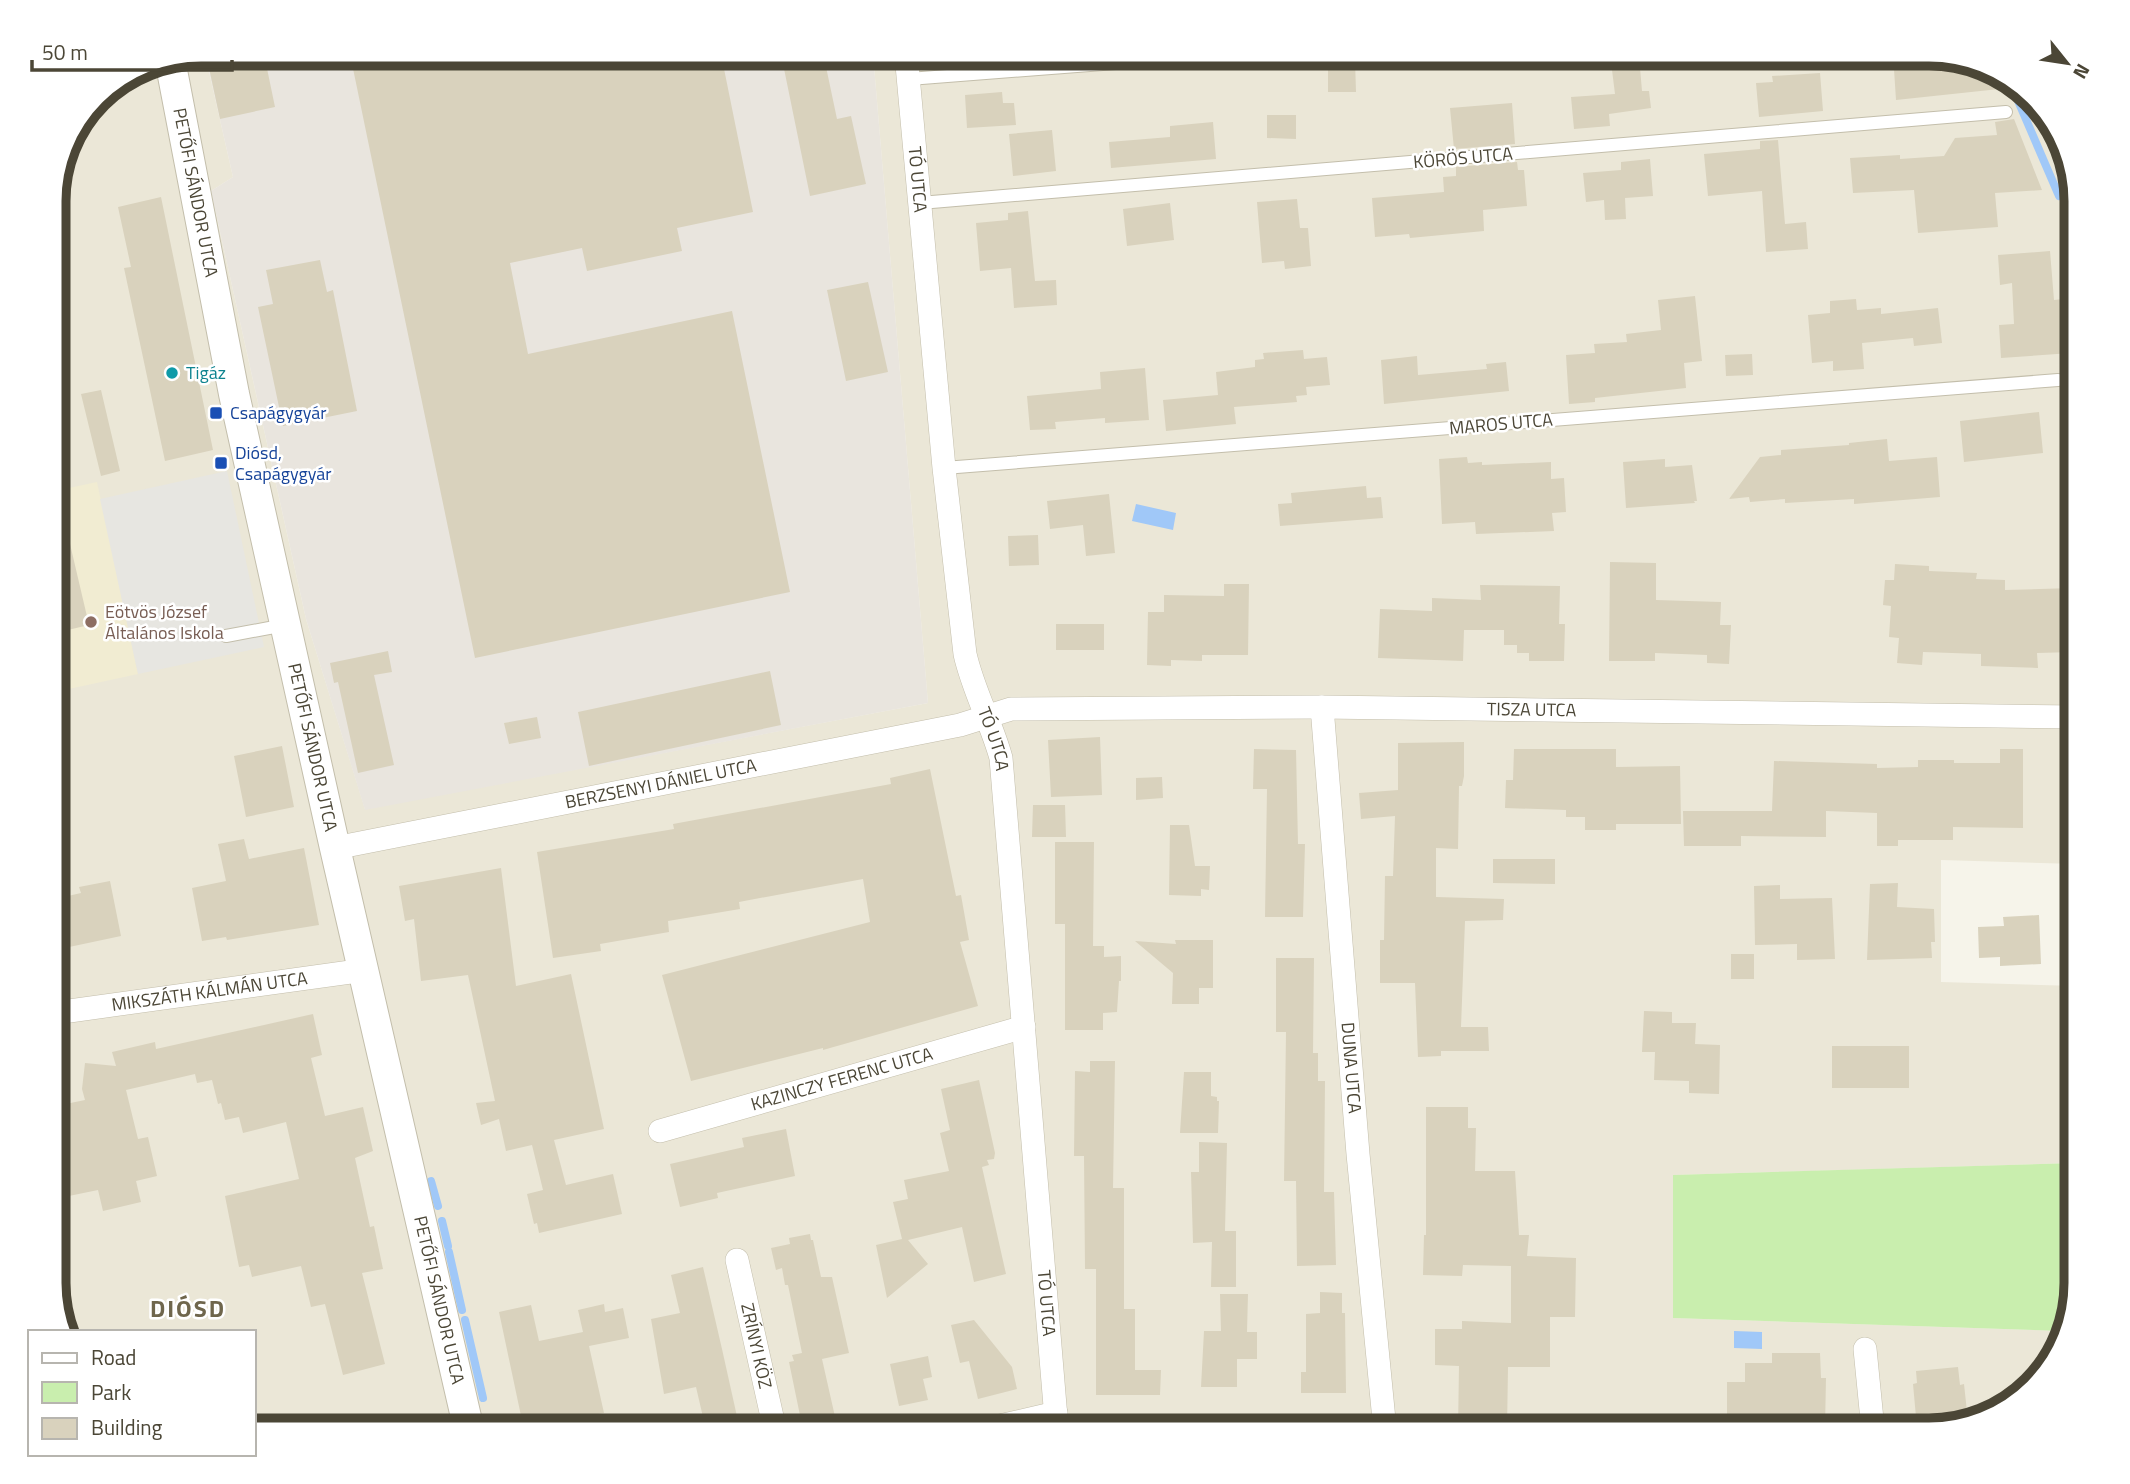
<svg xmlns="http://www.w3.org/2000/svg" width="2130" height="1484" viewBox="0 0 2130 1484" font-family="'Titillium Web',sans-serif">
  <style>
    .residential { fill: #ebe7d7 }
    .industrial { fill: #e9e5de }
    .education { fill: #f1ecd2 }
    .green { fill: #c9eeae }
    .parking { fill: #e7e6e1 }
    .water { fill: #a0c8f8 }
    .lines { fill: none; stroke-linecap: round; stroke-linejoin: round }
    .stream { stroke: #a0c8f8; stroke-width: 8 }
    .building { fill: #d9d2bd }
    .service-casing { stroke: #c3beab; stroke-width: 14 }
    .minor-casing { stroke: #c3beab; stroke-width: 24 }
    .tertiary-casing { stroke: #c3beab; stroke-width: 32 }
    .service { stroke: #fff; stroke-width: 12 }
    .minor { stroke: #fff; stroke-width: 23 }
    .tertiary { stroke: #fff; stroke-width: 30 }
    .culture-dot { fill: #0f9aa8; stroke: #fff; stroke-width: 2.5 }
    .transit-dot { fill: #1a4fb4; stroke: #fff; stroke-width: 2.5 }
    .education-dot { fill: #8d6e63; stroke: #fff; stroke-width: 2.5 }
    .labels { text-anchor: middle; stroke-width: 5; stroke-linejoin: round; paint-order: stroke }
    .street-label { font-size: 18px; fill: #4b4636; stroke: #fff }
    .culture-label { font-size: 18px; fill: #0d838f; stroke: #fff; text-anchor: start }
    .transit-label { font-size: 18px; fill: #164399; stroke: #fff; text-anchor: start }
    .education-label { font-size: 18px; fill: #785e54; stroke: #fff; text-anchor: start }
    .district-label { font-size: 24px; font-weight: bold; letter-spacing: 2px; fill: #6f664c; stroke: #fff }
    .rim { fill: none; stroke: #4b4636; stroke-width: 9 }
  </style>
  <rect width="100%" height="100%" fill="#f6f4ea"/>
  <path class="residential" d="M205 54 233 177 211 191 306 619 365 809 928 703 873 54H1928L2011 79 2060 136 2076 201V864L1941 860V982L2076 986V1163L1674 1175 1673 1318 2061 1331 2051 1365 1994 1414 1929 1430H254V1332H67L55 1292V192L66 145 98 97 146 65Z"/>
  <path class="industrial" d="M205 54H873L928 703 365 810 306 619 211 191 233 177Z"/>
  <path class="education" d="M97 482 138 674 55 692V491Z"/>
  <path class="green" d="M2076 1163V1283L2061 1331 1673 1318V1175Z"/>
  <path class="parking" d="M227 471 264 647 138 674 100 499Z"/>
  <path class="water" d="M1136 504 1176 513 1173 530 1132 521Z
    M1734 1331 1762 1332V1349L1734 1348Z"/>
  <g class="lines">
    <path class="stream" d="M2009 80 2059 196
      M2066 212 2074 234
      M431 1181 438 1206
      M442 1221 448 1246
      M449 1252 462 1310
      M465 1320 483 1398
      M489 1425 490 1430"/>
  </g>
  <path class="building" d="M206 54H264L275 107 220 119Z
    M350 54H721L753 212 677 228 682 251 587 271 582 248 510 263 528 354 732 311 790 592 475 658Z
    M781 54H810L812 65 825 62 837 119 851 116 866 184 810 196Z
    M1610 54H1632L1634 69 1640 68 1642 91H1649L1651 108 1609 114 1610 126 1574 129 1571 97 1615 94Z
    M1893 54H1928L2011 79 2018 87 1896 100Z
    M1355 60 1356 92H1328V61Z
    M1820 73 1823 111 1759 117 1756 83 1773 82 1772 76Z
    M1002 92 1003 103H1014L1016 125 967 128 965 95Z
    M1512 103 1515 144 1454 149 1450 108Z
    M1267 115H1296V139L1267 138Z
    M2014 119 2042 190 1995 193 1998 227 1918 233 1914 190 1853 193 1850 158 1900 155V159L1944 156 1955 138 1997 135 1995 122Z
    M1213 122 1216 159 1111 168 1109 142 1170 137V126Z
    M1052 130 1056 171 1013 176 1009 134Z
    M1778 140 1785 224 1806 222 1808 249 1766 252 1762 191 1708 196 1704 154 1760 149V141Z
    M1650 159 1653 196 1625 198 1626 219 1605 220 1604 200 1586 202 1583 173 1621 170V162Z
    M1517 162 1518 170H1524L1527 206 1483 210 1484 231 1410 238 1409 234 1375 237 1372 198 1444 192 1443 177 1456 176V167Z
    M161 197 213 450 165 461 124 268 131 267 118 207Z
    M1297 199 1300 228H1308L1311 266 1285 269 1284 261 1262 263 1257 202Z
    M1170 203 1174 240 1127 246 1123 209Z
    M1028 211 1035 281 1056 280 1057 305 1014 308 1011 268 980 271 976 223 1008 220V213Z
    M2050 251 2054 300 2063 299V311H2067L2068 324 2076 323V344H2070L2071 353 2001 358 1999 325 2014 324 2012 283 2000 285 1998 255Z
    M320 260 327 292 333 290 357 411 283 426 258 307 273 304 266 270Z
    M868 282 888 372 846 381 827 290Z
    M1695 296 1702 361 1684 363 1686 388 1595 398V402L1569 404 1566 355 1595 353 1594 344 1627 342 1626 334 1661 330 1658 300Z
    M1856 299 1857 310 1881 308V314L1938 308 1942 343 1914 346 1913 338 1862 343 1864 369 1833 371V361L1812 363 1808 315 1830 313V301Z
    M1303 350 1304 359 1327 357 1330 385 1306 387 1307 395 1296 396 1297 402 1234 407 1236 424 1166 431 1163 400 1218 395 1216 372 1255 367V360L1264 359 1263 353Z
    M1752 354 1753 375 1726 376 1725 355Z
    M1417 356 1418 375 1487 369 1486 364 1506 362 1509 391 1384 404 1381 360Z
    M1145 368 1149 420 1105 423V418L1055 422 1056 429 1030 430 1027 396 1101 389 1100 372Z
    M101 390 120 471 101 476 81 394Z
    M2039 412 2043 453 1964 462 1960 421Z
    M1887 439 1889 461 1937 457 1940 497 1854 504V499L1785 503V499L1750 502 1749 497 1729 499 1760 457 1781 455V450L1849 445V443Z
    M1467 457 1468 463 1482 462V465L1551 462V479L1564 478 1566 512 1552 513 1554 531 1476 534 1475 522 1442 524 1439 459Z
    M1665 459V467L1692 465 1697 501H1694L1695 503 1626 508 1623 462Z
    M1366 486 1367 498 1381 497 1383 518 1280 526 1278 504 1292 503 1291 493Z
    M1109 494 1115 553 1086 556 1083 525 1050 529 1047 501Z
    M63 514 89 625 55 633V515Z
    M1038 535 1039 565 1009 566 1008 536Z
    M1610 562 1656 563V600L1721 602 1720 625H1731L1729 664 1707 663V655L1655 653V661H1609Z
    M1895 564 1929 566V571L1977 573 1976 579 2005 580V590L2072 588 2074 652 2037 653 2038 668 1981 666V654L1923 652 1922 665 1897 663 1899 638 1889 637 1891 606 1883 605 1885 580H1894Z
    M1224 584H1249L1248 655H1202V661L1171 660V666L1147 665 1148 612H1164V595L1224 596Z
    M1480 585 1560 586 1559 624H1565L1564 661H1529V653H1517V645H1504V630H1464L1463 661 1378 658 1380 609 1432 611V598L1481 600Z
    M1056 624H1104V650H1056Z
    M388 651 392 672 374 675 394 765 358 773 338 682 334 683 330 663Z
    M770 671 781 725 589 766 578 712Z
    M537 717 541 738 509 744 504 723Z
    M1100 737 1102 795 1051 797 1048 740Z
    M1464 742V776L1462 786H1459L1458 849 1436 848V897L1504 899 1503 920 1465 921 1461 1027H1488L1489 1051H1441V1056L1418 1057 1415 983H1380V940H1384L1385 876H1393L1395 816 1361 819 1359 793 1398 790V743Z
    M282 746 294 807 246 817 234 756Z
    M1254 749 1296 750 1298 844H1305L1303 917H1265L1267 789H1253Z
    M1514 749H1616V767L1680 766 1681 824H1616V830H1585V817H1566V810L1505 808 1506 780H1513Z
    M2000 749H2023V828L1953 827V840H1898V846H1877V813L1826 811V837L1741 836V846H1684L1683 811H1772L1774 761 1877 764V768L1918 767V760H1954V763H2000Z
    M930 769 956 896 961 895 969 940 960 942 978 1006 823 1050V1048L691 1081 662 975 870 922 863 879 739 902 740 909 668 921 669 932 600 944 601 951 553 958 537 852 674 829 673 824 891 784 890 778Z
    M1162 777 1163 798 1136 800V778Z
    M1033 805H1065L1066 837H1032Z
    M1170 825H1189L1195 866H1210L1209 890 1201 889V896L1169 895Z
    M244 839 249 859 304 848 319 925 227 940 226 937 202 941 192 888 226 881 218 844Z
    M1055 842H1094L1093 946H1104V957L1121 956V981H1119L1117 1012 1103 1013V1030H1065V924H1055Z
    M1493 859H1555V884L1493 883Z
    M501 868 516 986 571 974 604 1129 554 1140 566 1185 613 1174 622 1214 539 1233 537 1223 534 1224 527 1194 543 1190 532 1145 506 1151 499 1119 481 1125 476 1103 495 1101 468 975 421 981 414 919 405 921 399 886Z
    M110 881 121 936 55 950V899L81 893 79 887Z
    M1898 883 1897 907 1934 909 1935 942H1931L1932 958 1867 960 1870 884Z
    M1780 885V899L1832 898 1835 959 1797 960V944L1755 945 1754 886Z
    M2039 915 2041 964 2000 966V957L1979 958 1978 927 2004 926 2003 917Z
    M1175 940H1213V988H1199V1004H1172L1173 973 1135 941 1176 944Z
    M1731 954H1754V979H1731Z
    M1276 958H1314L1313 1053H1318V1081H1325L1324 1192H1334L1336 1265 1297 1266 1296 1181H1284L1286 1032H1276Z
    M1644 1011 1672 1012V1023H1696L1695 1044 1720 1045 1719 1094 1689 1093V1081L1654 1080 1655 1052H1642Z
    M313 1014 322 1055 311 1058 325 1116 363 1107 373 1151 355 1158 370 1227 374 1226 383 1269 362 1273 385 1364 343 1375 325 1304 311 1307 301 1266 252 1277 249 1265 239 1267 225 1196 299 1179 286 1122 243 1133 239 1117 225 1120 221 1103 218 1104 212 1080 197 1083 195 1074 126 1090 138 1139 148 1137 157 1176 136 1181 141 1202 103 1211 98 1190 64 1197 56 1160 67 1157 56 1106 85 1100 82 1089 85 1063 116 1066 112 1052 155 1042 156 1049Z
    M1832 1046H1909V1088H1832Z
    M1090 1061H1115L1113 1188H1124V1309H1135V1370H1161L1160 1395H1096V1269H1085L1084 1156H1074L1075 1071 1090 1072Z
    M1184 1072H1211V1096L1217 1097V1101H1219L1218 1133H1180Z
    M979 1080 995 1153 994 1159 987 1160 989 1165 982 1167 1006 1274 974 1282 962 1227 908 1240 928 1264 887 1298 876 1245 902 1239 893 1202 908 1199 904 1180 949 1171 940 1133 950 1130 941 1089Z
    M1426 1107H1468V1128H1476L1475 1171H1515L1519 1235H1529L1527 1256 1576 1258 1575 1317H1550V1367H1508L1507 1430H1458L1459 1366 1435 1365V1329H1462V1321L1511 1323V1266L1463 1265 1462 1276 1423 1275 1424 1235H1426Z
    M786 1129 795 1176 717 1193 718 1198 680 1207 670 1164 744 1147 742 1138Z
    M1199 1142 1227 1143 1225 1231H1236V1287H1211L1212 1242 1193 1243 1191 1172H1199Z
    M810 1234 811 1240H813L821 1277H832L849 1353 822 1359 838 1430H803L789 1362 794 1361 792 1355 802 1353 788 1285H785L782 1268 776 1270 771 1248 790 1244 789 1238Z
    M703 1267 722 1349 740 1430H706L696 1387 664 1394 651 1319 680 1313 671 1275Z
    M1320 1292 1342 1293V1313H1345L1346 1393H1301V1372H1306V1314L1320 1313Z
    M1220 1294H1248L1247 1332H1257V1359H1237V1387H1201L1204 1331H1221Z
    M604 1304 605 1312 623 1308 629 1338 589 1346 604 1413 557 1421 559 1430H524L499 1312 531 1305 539 1341 583 1332 578 1310Z
    M974 1320 1012 1367 1017 1389 978 1399 969 1361 960 1363 951 1325Z
    M1772 1353H1820L1821 1378H1826L1825 1428H1727V1382H1745V1363H1772Z
    M928 1356 932 1377 923 1379 928 1400 899 1406 890 1364Z
    M1958 1367 1960 1385 1964 1384 1968 1421 1929 1430V1427L1917 1428 1913 1384 1917 1383 1916 1371Z"/>
  <g class="lines">
    <g class="service-casing">
      <path id="service" d="M909 79 1232 54
        M920 203 2006 112
        M944 468 2058 380
        M226 636 285 625"/>
    </g>
    <g class="minor-casing">
      <g id="minor">
        <path id="s1" d="M906 54 944 468 965 654C973 690 991 722 1001 758L1057 1430"/>
        <path id="s2" d="M1322 707 1358 1154 1385 1430"/>
        <path id="s3" d="M335 848 960 725 1011 709 1322 707 2076 717"/>
        <path id="s4" d="M55 1013 365 970"/>
        <path id="s5" d="M660 1131 1024 1027"/>
        <path id="s6" d="M737 1260 775 1430"/>
        <path d="M1865 1349 1873 1430"/>
        <path d="M982 1430 1056 1413"/>
      </g>
    </g>
    <g class="tertiary-casing">
      <g id="tertiary">
        <path id="s7" d="M170 60 234 394 335 848 469 1430"/>
      </g>
    </g>
    <use href="#service" class="service"/>
    <use href="#minor" class="minor"/>
    <use href="#tertiary" class="tertiary"/>
  </g>
  <circle class="culture-dot" cx="172" cy="373" r="7"/>
  <g class="transit-dot">
    <rect x="209" y="406" width="14" height="14" rx="3.5"/>
    <rect x="214" y="456" width="14" height="14" rx="3.5"/>
  </g>
  <circle class="education-dot" cx="91" cy="622" r="7"/>
  <g class="labels">
    <g class="street-label">
      <text transform="translate(1463 158) rotate(-5)" y="6">KÖRÖS UTCA</text>
      <text dy="6" stroke="none"><textPath href="#s1" startOffset="126">TÓ UTCA</textPath></text>
      <text dy="6" stroke="none"><textPath href="#s7" startOffset="135">PETŐFI SÁNDOR UTCA</textPath></text>
      <text transform="translate(1501 424) rotate(-5)" y="6">MAROS UTCA</text>
      <text dy="6" stroke="none"><textPath href="#s3" startOffset="1211">TISZA UTCA</textPath></text>
      <text dy="6" stroke="none"><textPath href="#s1" startOffset="693">TÓ UTCA</textPath></text>
      <text dy="6" stroke="none"><textPath href="#s7" startOffset="702">PETŐFI SÁNDOR UTCA</textPath></text>
      <text dy="6" stroke="none"><textPath href="#s3" startOffset="332">BERZSENYI DÁNIEL UTCA</textPath></text>
      <text dy="6" stroke="none"><textPath href="#s4" startOffset="156">MIKSZÁTH KÁLMÁN UTCA</textPath></text>
      <text dy="6" stroke="none"><textPath href="#s2" startOffset="362">DUNA UTCA</textPath></text>
      <text dy="6" stroke="none"><textPath href="#s5" startOffset="189">KAZINCZY FERENC UTCA</textPath></text>
      <text dy="6" stroke="none"><textPath href="#s7" startOffset="1269">PETŐFI SÁNDOR UTCA</textPath></text>
      <text dy="6" stroke="none"><textPath href="#s1" startOffset="1260">TÓ UTCA</textPath></text>
      <text dy="6" stroke="none"><textPath href="#s6" startOffset="88">ZRÍNYI KÖZ</textPath></text>
    </g>
    <g class="culture-label">
      <text x="186" y="379">Tigáz</text>
    </g>
    <g class="transit-label">
      <text x="230" y="419">Csapágygyár</text>
      <text x="235" y="459">Diósd,<tspan x="235" dy="21">Csapágygyár</tspan></text>
    </g>
    <g class="education-label">
      <text x="105" y="618">Eötvös József<tspan x="105" dy="21">Általános Iskola</tspan></text>
    </g>
    <g class="district-label">
      <text x="188" y="1317">DIÓSD</text>
    </g>
  </g>
  <path d="M0 0H2130V1484H0ZM201 66H1929A135 135 0 0 1 2064 201V1283A135 135 0 0 1 1929 1418H201A135 135 0 0 1 66 1283V201A135 135 0 0 1 201 66Z" fill="#fff" fill-rule="evenodd"/>
  <path class="rim" d="M201 66H1929A135 135 0 0 1 2064 201V1283A135 135 0 0 1 1929 1418H201A135 135 0 0 1 66 1283V201A135 135 0 0 1 201 66Z"/>
  <rect x="28" y="1330" width="228" height="126" fill="#ffffff" stroke="#b7b5af" stroke-width="2"/>
  <rect x="42" y="1353" width="35" height="10" fill="#ffffff" stroke="#b7b5af" stroke-width="2"/>
  <text x="91" y="1365" font-size="21" fill="#4b4636">Road</text>
  <rect x="42" y="1382" width="35" height="21" fill="#c9eeae" stroke="#b7b5af" stroke-width="2"/>
  <text x="91" y="1400" font-size="21" fill="#4b4636">Park</text>
  <rect x="42" y="1418" width="35" height="21" fill="#d9d2bd" stroke="#b7b5af" stroke-width="2"/>
  <text x="91" y="1435" font-size="21" fill="#4b4636">Building</text>
  <g transform="translate(2067 63) rotate(120)" stroke="#ffffff" stroke-width="5" paint-order="stroke">
  <path d="M0-5L12 26L0 18L-12 26Z" fill="#4b4636"/>
  <text y="-10" font-size="19" font-weight="bold" text-anchor="middle" fill="#4b4636">N</text>
  </g>
  <path d="M32 60v10h200v-10" fill="none" stroke="#4b4636" stroke-width="3.5"/>
  <text x="42" y="60" font-size="21" fill="#4b4636" stroke="#ffffff" stroke-width="5" paint-order="stroke">50 m</text>
</svg>
